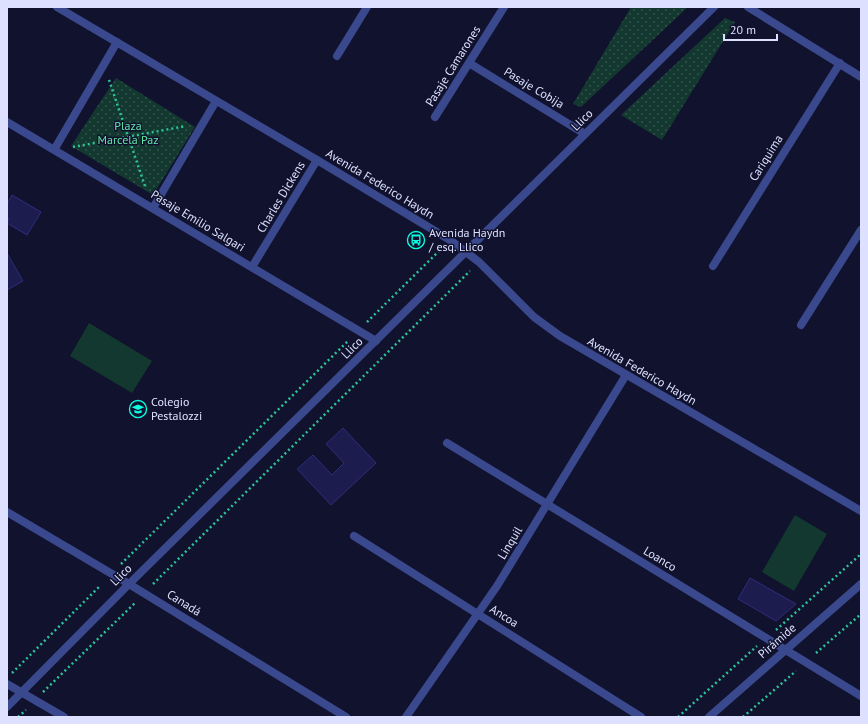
<svg xmlns="http://www.w3.org/2000/svg" width="868" height="724" viewBox="0 0 868 724" font-family="'PT Sans',sans-serif">
  <style>
    .green { fill: url(#green-dots) }
    .pitch { fill: #13382f }
    .building { fill: #1c1c4f; stroke: #2d2e7c }
    .lines { fill: none; stroke-linecap: round; stroke-linejoin: round }
    .path { stroke: #2cc49a; stroke-width: 2.5; stroke-dasharray: 2 3; stroke-linecap: butt }
    .minor { stroke: #3a498e; stroke-width: 8 }
    .tertiary { stroke: #3a498e; stroke-width: 8 }
    .labels { text-anchor: middle; stroke-width: 3; stroke-linejoin: round; paint-order: stroke }
    .street-label { font-size: 12px; fill: #dde1ff; stroke: #11122d }
    .park-label { font-size: 12px; fill: #62e6a8; stroke: #11122d }
    .poi-label { font-size: 12px; fill: #dde1ff; stroke: #11122d; text-anchor: start }
  </style>
  <defs>
    <pattern id="green-dots" width="8" height="8" patternUnits="userSpaceOnUse"><rect width="8" height="8" fill="#13382f"/><path d="M2 2h.1M6 6h.1" fill="none" stroke="#35544e" stroke-width="1.8" stroke-linecap="round"/></pattern>
  </defs>
  <rect width="100%" height="100%" fill="#11122d"/>
  <path class="green" d="M631 7H688L581 107 573 104Z
    M725 18 735 22 662 140 621 115Z
    M116 78 195 127 153 195 71 146Z"/>
  <path class="pitch" d="M89 323 152 361 132 393 70 356Z
    M795 515 827 534 794 591 762 572Z"/>
  <path class="building" d="M12 195 41 212 27 235 7 223 9 219 7 218V204Z
    M7 253 23 281 7 290Z
    M343 428 376 463 331 505 297 469 313 455 332 475 344 463 326 444Z
    M750 578 796 604 776 621 738 599Z"/>
  <g class="lines">
    <path class="path" d="M109 80 146 189
      M73 147 186 126
      M367 322 441 249
      M121 564 349 340
      M153 584 470 271
      M776 630 861 554
      M816 653 861 614
      M12 673 100 586
      M43 692 136 602
      M18 717 26 710
      M678 717 757 646
      M743 717 796 671"/>
    <path class="minor" d="M748 7 861 77
      M337 56 367 7
      M469 63 585 134
      M435 117 504 7
      M7 122 376 341
      M54 150 117 42
      M153 208 216 101
      M713 266 840 63
      M252 267 317 160
      M801 325 861 230
      M447 443 861 696
      M7 512 129 584 346 717
      M354 536 641 717
      M7 684 64 717
      M406 717 497 586 626 375
      M709 717 861 584"/>
    <path class="tertiary" d="M57 7 317 160 450 240 479 262 534 317 560 336 861 511
      M7 707 129 584 714 7"/>
  </g>
  <defs>
    <g id="bus-ring" transform="scale(0.9)"><circle r="9.5" fill="#11122d" stroke="#09ffe2" stroke-width="1.5"/><path d="M-5-6H5V4H4V6H2V4H-2V6H-4V4H-5ZM-3.5-4V0h7V-4ZM-3.5 1.2v1.5H-2V1.2ZM2 1.2v1.5H3.5V1.2Z" fill="#09ffe2"/></g>
    <g id="school-ring" transform="scale(0.9)"><circle r="9.5" fill="#11122d" stroke="#09ffe2" stroke-width="1.5"/><path d="M0-5L7-2L0 1L-7-2ZM-4 1L0 2.5L4 1V4Q0 6-4 4Z" fill="#09ffe2"/></g>
  </defs>
  <g fill-rule="evenodd">
    <use href="#bus-ring" x="416" y="240"/>
    <use href="#school-ring" x="138" y="409"/>
  </g>
  <g class="labels">
    <g class="street-label">
      <text transform="translate(453 66) rotate(-58)" y="4">Pasaje Camarones</text>
      <text transform="translate(534 88) rotate(31)" y="4">Pasaje Cobija</text>
      <text transform="translate(582 120) rotate(-45)" y="4">Llico</text>
      <text transform="translate(766 158) rotate(-58)" y="4">Cariquima</text>
      <text transform="translate(380 184) rotate(31)" y="4">Avenida Federico Haydn</text>
      <text transform="translate(281 197) rotate(-59)" y="4">Charles Dickens</text>
      <text transform="translate(198 221) rotate(31)" y="4">Pasaje Emilio Salgari</text>
      <text transform="translate(352 348) rotate(-45)" y="4">Llico</text>
      <text transform="translate(642 371) rotate(30)" y="4">Avenida Federico Haydn</text>
      <text transform="translate(510 543) rotate(-59)" y="4">Linquil</text>
      <text transform="translate(660 559) rotate(31)" y="4">Loanco</text>
      <text transform="translate(121 575) rotate(-45)" y="4">Llico</text>
      <text transform="translate(184 603) rotate(32)" y="4">Canadá</text>
      <text transform="translate(504 616) rotate(32)" y="4">Ancoa</text>
      <text transform="translate(777 641) rotate(-41)" y="4">Pirámide</text>
    </g>
    <g class="park-label">
      <text x="128" y="130">Plaza<tspan x="128" dy="14">Marcela Paz</tspan></text>
    </g>
    <g class="poi-label">
      <text x="429" y="237">Avenida Haydn<tspan x="429" dy="14">/ esq. Llico</tspan></text>
      <text x="151" y="406">Colegio<tspan x="151" dy="14">Pestalozzi</tspan></text>
    </g>
  </g>
  <rect width="868" height="724" fill="none" stroke="#dde1ff" stroke-width="16"/>
  <path d="M724 34v6h53v-6" fill="none" stroke="#dde1ff" stroke-width="2"/>
  <text x="730" y="34" font-size="12" fill="#dde1ff" stroke="#11122d" stroke-width="3" paint-order="stroke">20 m</text>
</svg>
